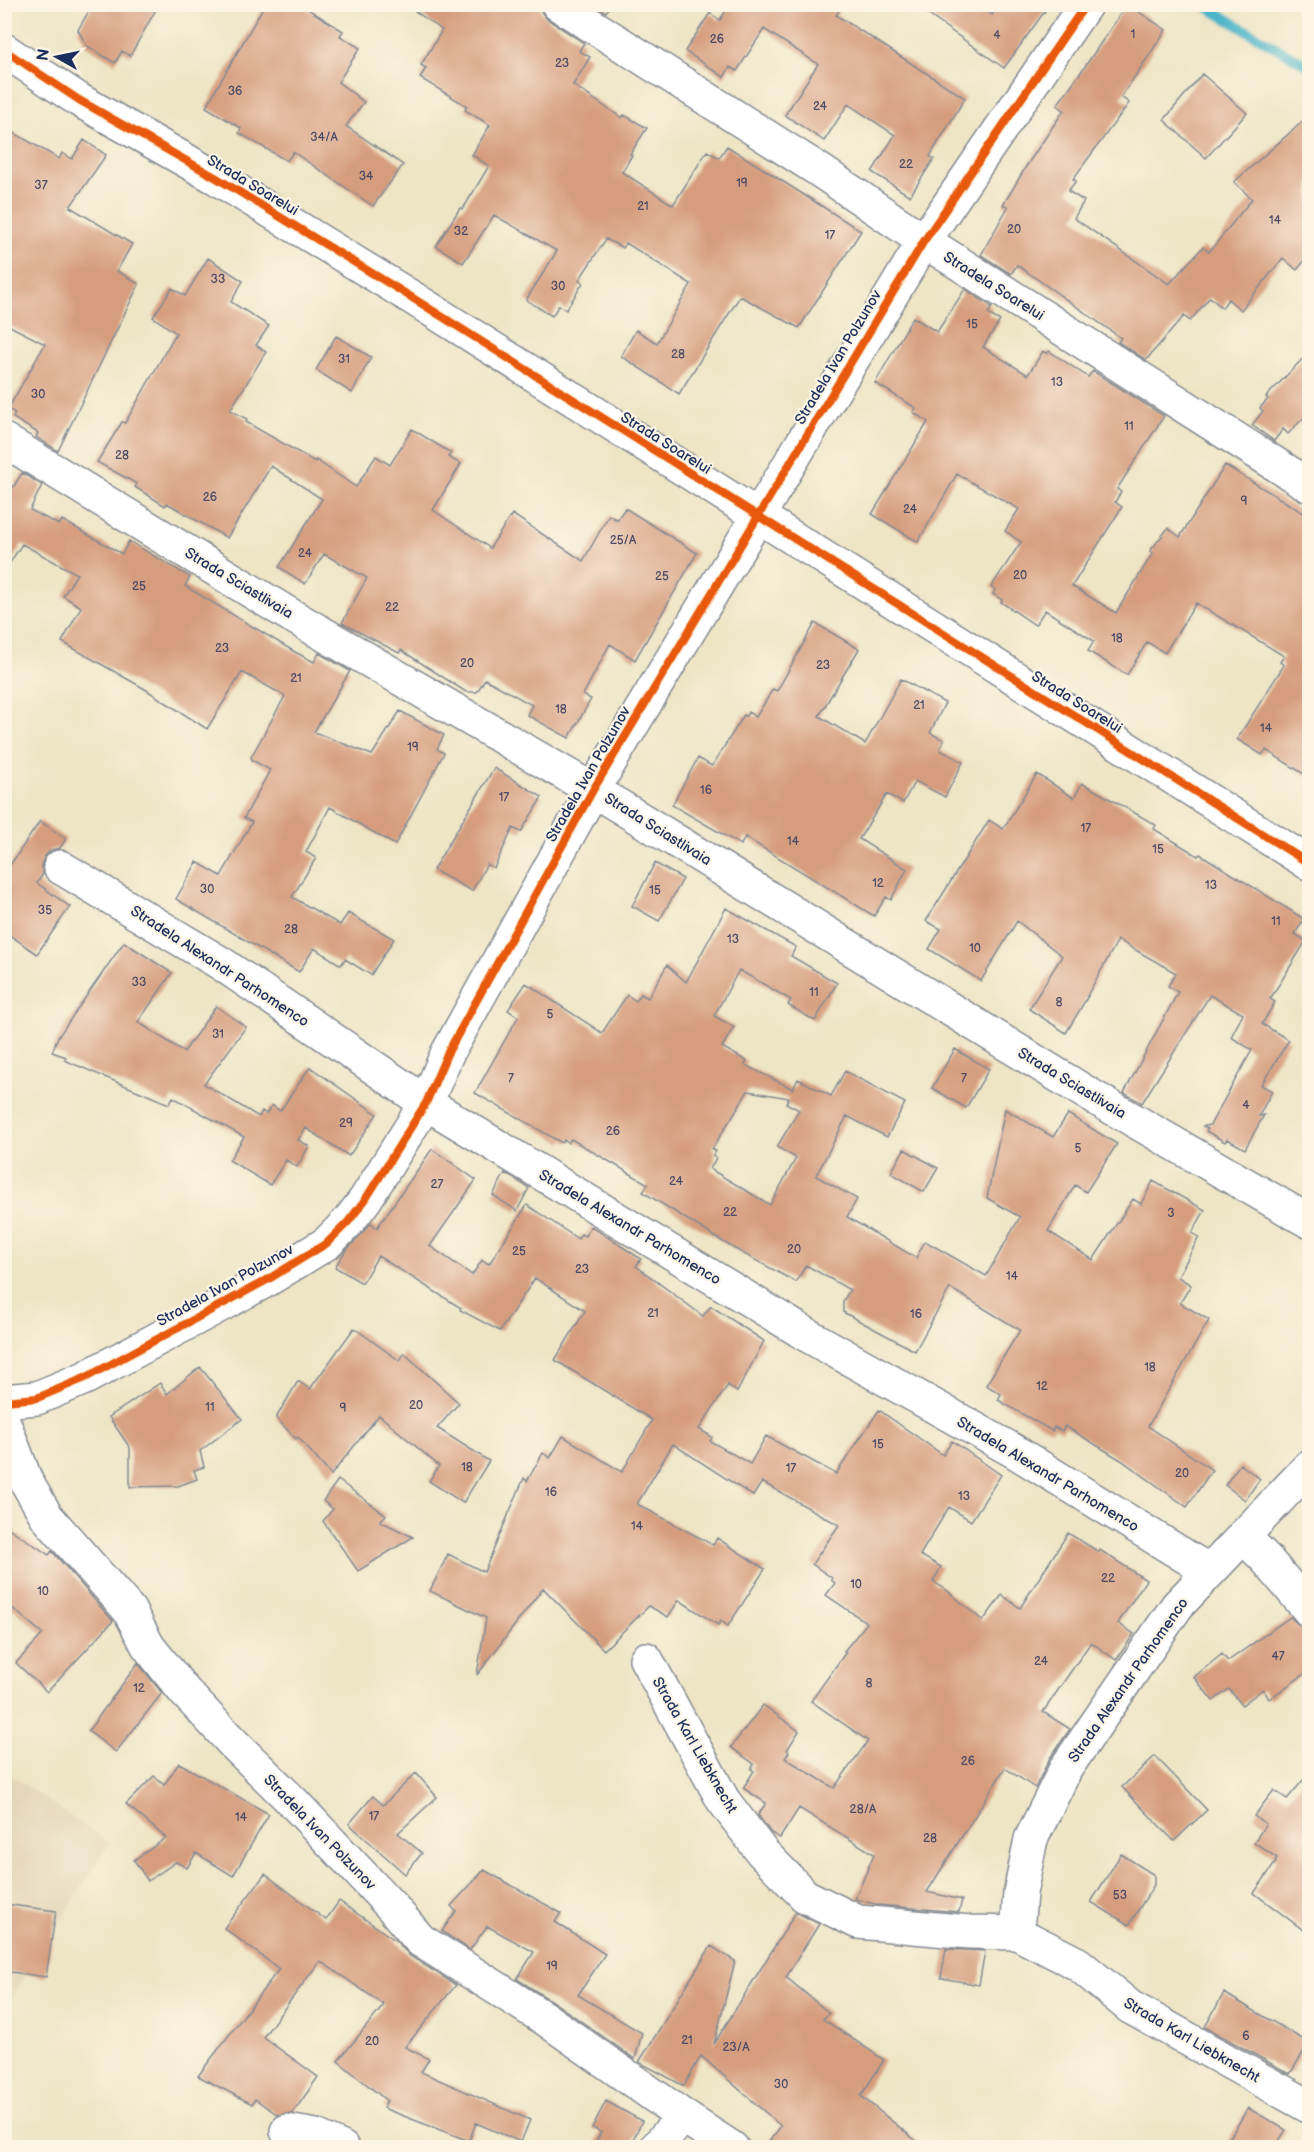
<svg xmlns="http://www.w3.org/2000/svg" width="1314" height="2152" viewBox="0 0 1314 2152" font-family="'Balsamiq Sans',sans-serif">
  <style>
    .built { fill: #e4d6b8 }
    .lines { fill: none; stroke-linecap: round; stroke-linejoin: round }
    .stream { stroke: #4bb5c9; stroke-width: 10 }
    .building { fill: #d59c7d; fill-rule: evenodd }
    .minor-casing { stroke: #848a92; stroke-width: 36 }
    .minor { stroke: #fff; stroke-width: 33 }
    .cycleway-casing { stroke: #fcf5e5; stroke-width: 11 }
    .cycleway { stroke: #e8590c; stroke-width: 8 }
    .labels { text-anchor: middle; stroke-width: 4.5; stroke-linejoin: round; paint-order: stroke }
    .number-label { font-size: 12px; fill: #4a4a66 }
    .street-label { font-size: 15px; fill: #1b2f5e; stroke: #fcf5e5 }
  </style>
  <rect width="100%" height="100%" fill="#fcf5e5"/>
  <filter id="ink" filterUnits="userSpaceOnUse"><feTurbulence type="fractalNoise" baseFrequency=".0167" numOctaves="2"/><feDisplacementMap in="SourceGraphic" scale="12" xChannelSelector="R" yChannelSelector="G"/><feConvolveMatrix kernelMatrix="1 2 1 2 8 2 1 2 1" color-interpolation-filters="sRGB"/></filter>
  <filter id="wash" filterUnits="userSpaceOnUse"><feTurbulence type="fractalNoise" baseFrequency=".008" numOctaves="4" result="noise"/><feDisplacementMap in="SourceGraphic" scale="24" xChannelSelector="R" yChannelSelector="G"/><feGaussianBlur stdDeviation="1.35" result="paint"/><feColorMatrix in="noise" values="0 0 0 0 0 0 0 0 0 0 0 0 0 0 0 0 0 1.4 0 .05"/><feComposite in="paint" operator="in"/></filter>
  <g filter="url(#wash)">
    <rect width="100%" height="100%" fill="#eee5c5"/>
    <path class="built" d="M5 1771 109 1843 5 2009Z"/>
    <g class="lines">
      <path class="stream" d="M1201 4 1310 67"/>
    </g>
    <g id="blocks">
      <path class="building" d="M93 4H159L130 56 122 51 115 63 87 46 78 30Z
        M265 4H300L343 31 340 36 360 48 338 82 364 102 346 126 403 165 373 206 293 152 287 161 239 133 241 128 206 107Z
        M405 4H539L542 13 547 19 584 43 579 51 590 57 573 85 622 118 624 115 647 128 630 154 632 155 622 172 673 205 707 151 719 158 727 146 861 231 799 328 740 296 679 394 621 356 636 330 657 343 691 284 626 243 623 248 606 239 579 280 583 283 566 310 559 305 552 316 526 300 557 251 494 215 463 263 436 246 460 208 463 209 489 166 472 155 490 125 465 110 467 106 420 78 426 68 421 65 442 30Z
        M594 4H612L606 12Z
        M727 4H844L836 15 965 98 930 156 934 159 910 196 872 172 895 135 848 104 824 141 785 115 818 64 764 29 737 71 730 67 724 77 685 51 710 13 720 20 729 6Z
        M913 4H977L992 15 999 4H1050L1004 68Z
        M1127 4 1166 30 1121 97 1129 103 1073 179 1076 181 1068 191 1084 201 1074 218 1169 284 1203 247 1209 252 1252 199 1234 182 1310 115V254L1297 270 1283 258 1241 310 1228 299 1222 308 1210 297 1190 321 1184 316 1146 360 1118 342 1121 338 1017 265 1011 274 981 255 1008 207 1003 205 1027 165 1064 110 1057 105 1086 65Z
        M1202 74 1247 113 1206 158 1164 120Z
        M4 127 59 159 62 153 72 159 84 140 106 155 70 207 132 244 117 271 139 284 58 451 36 437 38 433 13 418 15 413 8 409 45 344 4 323Z
        M208 258 243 281 231 302 269 326 256 345 266 352 230 410 247 419 246 422 315 462 316 460 356 487 376 456 390 465 412 429 451 453 448 457 461 464 433 510 490 548 512 514 583 561 609 515 617 520 625 508 697 553 635 660 610 644 583 695 591 699 569 738 527 715 532 705 485 679 477 692H466L401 650 399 653 342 623 367 578 324 554 305 584 279 567 322 499 271 466 227 538 167 503 165 506 135 487 137 484 97 462 122 422 125 423 176 333 153 317 172 288 185 296Z
        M965 289 992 307 988 314 1000 321 983 347 1028 375 1043 351 1047 354 1049 351 1088 377 1093 371 1164 416 1117 489 1121 492 1115 502 1122 507 1072 586 1116 613 1153 553 1150 551 1168 528 1180 537 1225 465 1310 517V778L1266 750 1262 755 1237 739 1284 665 1280 662 1284 656 1196 603 1165 653 1147 642 1127 675 1088 651 1094 641 1045 610 1035 625 1001 602 1002 600 993 594 995 590 991 587 1021 542 1005 531 1019 509 957 474 918 542 872 514 928 422 913 412 916 408 875 383 913 317 937 332Z
        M336 336 371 357 352 393 316 370Z
        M1310 351V411L1288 434 1283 429 1274 441 1252 425 1263 411 1260 408 1268 399 1266 397Z
        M22 473 42 485 30 510 59 525 62 520 122 554 129 541 190 577 185 586 295 652 314 662 319 653 350 671 314 732 372 755 400 711 444 735 437 749 444 753 395 845 330 807 306 852 316 858 292 897 340 925 348 913 394 939 371 975 345 959 341 965 314 948 299 972 176 899 197 862 221 876 252 822 244 818 270 770 252 760 251 757 285 696 242 672 207 729 145 689 62 642 81 607 63 596 77 574 22 544 4 572V496L7 497Z
        M815 623 859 649 819 716 865 744 901 679 945 703 930 733 944 740 940 750 963 762 945 797 915 781 903 803 887 794 859 839 907 869 891 900 886 897 874 916 745 837 741 845 672 805 698 758 712 766 744 715 746 716 748 712 756 717 773 689 777 691Z
        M494 768 542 797 521 832 513 828 494 868 487 864 472 891 433 870Z
        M1037 774 1074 798 1082 783 1156 825 1154 829 1198 856 1200 854 1304 919 1295 934 1306 941 1270 999 1275 1002 1262 1024 1289 1040 1261 1085 1272 1091 1259 1116 1264 1115 1245 1149 1227 1139 1225 1142 1206 1131 1208 1129 1203 1126 1210 1125 1252 1050 1231 1037 1243 1014 1210 995 1142 1103 1124 1093 1178 992 1168 986 1176 973 1118 940 1087 996H1088L1066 1033 1029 1009 1062 956 1017 921 981 981 929 949 941 929 926 921 989 820 1003 829Z
        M40 821 66 839 60 848 51 850 44 857 41 866 43 874 37 883 70 907 37 954 4 931V874Z
        M655 863 683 879 659 921 632 906Z
        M726 908 796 947 791 956 837 983 815 1021 788 1005 791 1000 739 970 714 1016 734 1027 722 1047 747 1061 745 1065 793 1089 798 1079 831 1096 845 1071 905 1103 887 1137 847 1116 816 1176 857 1199 847 1217 916 1258 925 1241 986 1276 1020 1217 987 1198 1005 1109 1053 1137 1068 1114 1117 1144 1086 1192 1075 1185 1048 1231 1093 1260 1133 1199 1141 1204 1153 1181 1205 1210 1192 1233 1199 1237 1178 1277 1191 1285 1180 1303 1209 1320 1148 1426 1212 1470 1187 1507 1121 1460 1065 1426 1062 1431 1054 1427 1052 1431 998 1400 1001 1394 986 1385 1020 1330 950 1288 915 1351 843 1312V1301L850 1290 806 1265 796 1282 733 1248 643 1192 648 1184 571 1139 568 1143 564 1140 562 1143 475 1093 518 1017 508 1010 526 983 602 1033 627 995 636 1001 641 994 648 998 667 965 686 982ZM748 1091 789 1098 786 1103 799 1110 777 1147 796 1158 770 1205 710 1169 716 1158 713 1156 716 1151 712 1149Z
        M124 942 172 973 138 1022 184 1052 216 1006 246 1027 204 1084 259 1117 262 1111 266 1114 272 1105 280 1111 310 1067 377 1114 349 1156 306 1128 298 1140 309 1146 297 1167 286 1160 270 1185 229 1160 244 1137 173 1097 169 1104 64 1060 66 1057 52 1052 58 1037Z
        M955 1049 989 1069 966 1108 932 1088Z
        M432 1149 476 1180 430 1246 472 1275 482 1260 489 1264 527 1205 578 1239 581 1234 585 1236 591 1226 641 1259 636 1266 703 1316 711 1306 764 1341 737 1392 728 1385 699 1429 712 1437 710 1441 750 1464 766 1436 836 1474 879 1410 943 1455 952 1441 1001 1475 971 1521 949 1507 920 1555 941 1567 933 1582 944 1588 983 1621 1002 1595 1020 1608 1068 1533 1099 1552 1100 1550 1146 1580 1118 1623 1134 1634 1116 1660 1091 1642 1043 1712 1070 1729 1050 1758 1035 1788 1005 1768 927 1892 962 1900 959 1912 878 1905 855 1899 874 1854 799 1808 780 1838 771 1833 758 1815 766 1803 743 1788 754 1771 751 1769 754 1764 731 1747 763 1705 799 1731 787 1750 789 1752 785 1758 834 1788 868 1741 811 1701 846 1652 844 1651 867 1623 826 1595 835 1583 831 1580 832 1578 812 1564 839 1525 762 1482 753 1496 673 1444 637 1504 713 1545 717 1538 765 1569 728 1626 721 1621 718 1625 679 1600 668 1617 649 1606 604 1650 543 1588 477 1675 486 1618 430 1591 448 1554 484 1572 524 1478 527 1481 543 1453 550 1458 563 1436 622 1472 652 1420 555 1360 585 1311 535 1278 500 1331 460 1310 461 1308 378 1256 362 1283 335 1267 344 1253 371 1223 377 1228Z
        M904 1149 938 1168 924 1192 891 1173Z
        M505 1173 529 1188 517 1211 493 1195Z
        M354 1328 400 1361 404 1353 459 1403 437 1428 489 1461 463 1503 429 1481 439 1466 379 1415 331 1475 298 1437 296 1439 276 1418 298 1381 310 1389Z
        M200 1367 242 1419 200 1451 204 1467 194 1470 197 1479 178 1486 130 1487V1448L109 1417 160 1383 167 1394Z
        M1240 1464 1260 1479 1245 1500 1225 1485Z
        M338 1480 386 1515 380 1521 413 1537 358 1571 323 1521 333 1509 323 1501Z
        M4 1525 49 1555 52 1551 113 1621 47 1692 16 1663 43 1634 4 1601Z
        M1290 1617 1303 1628 1310 1629V1670L1269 1699 1263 1689 1242 1705 1229 1689 1213 1701 1194 1677 1222 1654 1228 1661Z
        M138 1663 162 1693 116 1752 88 1731Z
        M1155 1756 1207 1810 1174 1841 1122 1787Z
        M179 1763 269 1814 233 1876 196 1853 187 1868 176 1862 148 1881 134 1860 166 1838 126 1804 154 1776 164 1785Z
        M1310 1772V1935L1254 1893 1276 1862 1275 1861 1277 1858 1254 1842 1266 1824 1254 1816 1274 1790 1287 1799Z
        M416 1773 437 1797 398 1833 422 1853 405 1874 349 1824 373 1796 383 1805Z
        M1121 1854 1154 1875V1885L1129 1925 1091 1902Z
        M484 1870 561 1913 555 1922 605 1954 578 1995 642 2033 635 2059 555 2003 517 1979 534 1952 487 1926 470 1950 442 1931 456 1911 451 1906Z
        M265 1874 326 1920 339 1901 395 1940 410 1956 456 1985 405 2047 429 2059 421 2072 530 2120 521 2142 476 2123 469 2141 383 2108 387 2101 338 2061 384 2005 320 1961 263 2037 318 2077 293 2113 278 2115 255 2099 252 2104 198 2076 279 1969 224 1928Z
        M4 1904 56 1911 46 1977 4 1971Z
        M796 1912 819 1924 786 1977 829 2013 823 2019 884 2060 861 2096 925 2148H764L781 2126 701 2056 684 2086 639 2062 711 1946 735 1961 714 2044Z
        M946 1949 985 1951 979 1985 941 1978Z
        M1224 1993 1309 2043 1290 2074 1205 2027Z
        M606 2101 642 2121 629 2148H593L601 2132 592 2128Z
        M1248 2108 1286 2130 1275 2147H1224Z"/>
    </g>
  </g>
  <g filter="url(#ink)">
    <use href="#blocks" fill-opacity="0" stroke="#848a92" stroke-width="1.5"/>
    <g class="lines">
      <g class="minor-casing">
        <path id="minor" d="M558 4 819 170 924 241 1310 486
          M4 50 79 100 215 177 411 297 1310 864
          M4 440 287 613 593 790 1090 1095 1310 1222
          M60 867 222 964 426 1103 809 1336 1014 1451 1209 1571
          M4 1401 37 1398 85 1378 267 1280 327 1243 348 1222 365 1200 426 1103 447 1054 593 790 924 241 1086 4
          M4 1423 26 1481 47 1517 129 1610 148 1646 184 1691 232 1742 295 1804 392 1907 420 1940 544 2018 683 2116 732 2148
          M1243 1536 1266 1559 1310 1611
          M646 1659 723 1800 762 1852 805 1896 858 1922 970 1932 1017 1933 1078 1964 1130 2007 1310 2107
          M1017 1933 1020 1893 1031 1839 1066 1768 1177 1606 1310 1466
          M287 2131 316 2136 342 2148
          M656 2148 683 2116"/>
      </g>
      <use href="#minor" class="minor"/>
      <g class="cycleway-casing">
        <path id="cycleway" d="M4 50 79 100 215 177 411 297 1310 864
          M4 1401 37 1398 85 1378 267 1280 327 1243 348 1222 365 1200 426 1103 447 1054 593 790 924 241 1086 4"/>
      </g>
      <use href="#cycleway" class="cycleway"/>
    </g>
  </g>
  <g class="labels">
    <g class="number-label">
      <text x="1133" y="38">1</text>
      <text x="997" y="39">4</text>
      <text x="717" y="43">26</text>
      <text x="562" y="67">23</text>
      <text x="235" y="95">36</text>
      <text x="820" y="110">24</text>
      <text x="324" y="141">34/A</text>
      <text x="906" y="168">22</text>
      <text x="366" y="180">34</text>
      <text x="742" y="187">19</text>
      <text x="41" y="189">37</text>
      <text x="643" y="210">21</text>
      <text x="1275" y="224">14</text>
      <text x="1014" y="233">20</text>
      <text x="461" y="235">32</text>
      <text x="830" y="239">17</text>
      <text x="218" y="283">33</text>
      <text x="558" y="290">30</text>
      <text x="972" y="328">15</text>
      <text x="678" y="358">28</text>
      <text x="344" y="363">31</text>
      <text x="1057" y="386">13</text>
      <text x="38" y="398">30</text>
      <text x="1129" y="430">11</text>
      <text x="122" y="459">28</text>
      <text x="210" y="501">26</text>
      <text x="1244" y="505">9</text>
      <text x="910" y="513">24</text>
      <text x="623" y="544">25/A</text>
      <text x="305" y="557">24</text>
      <text x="1020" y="579">20</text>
      <text x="662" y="580">25</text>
      <text x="139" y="590">25</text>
      <text x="392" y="611">22</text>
      <text x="1117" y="642">18</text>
      <text x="222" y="652">23</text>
      <text x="467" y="667">20</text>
      <text x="823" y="669">23</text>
      <text x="296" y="682">21</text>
      <text x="919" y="709">21</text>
      <text x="561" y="713">18</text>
      <text x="1266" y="732">14</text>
      <text x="413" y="751">19</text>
      <text x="706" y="794">16</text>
      <text x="504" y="801">17</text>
      <text x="1086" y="832">17</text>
      <text x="793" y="845">14</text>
      <text x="1158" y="853">15</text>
      <text x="878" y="887">12</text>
      <text x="1211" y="889">13</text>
      <text x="207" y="893">30</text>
      <text x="655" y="894">15</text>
      <text x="45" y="914">35</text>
      <text x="1276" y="925">11</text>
      <text x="291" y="933">28</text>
      <text x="733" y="943">13</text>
      <text x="975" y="952">10</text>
      <text x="139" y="986">33</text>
      <text x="814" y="996">11</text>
      <text x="1059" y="1006">8</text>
      <text x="550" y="1018">5</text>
      <text x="218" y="1038">31</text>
      <text x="511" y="1082">7</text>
      <text x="964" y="1082">7</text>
      <text x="1246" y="1109">4</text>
      <text x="346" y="1127">29</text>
      <text x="613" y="1135">26</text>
      <text x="1078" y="1152">5</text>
      <text x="676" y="1185">24</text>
      <text x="437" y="1188">27</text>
      <text x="730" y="1216">22</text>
      <text x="1171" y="1217">3</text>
      <text x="794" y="1253">20</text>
      <text x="519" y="1255">25</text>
      <text x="582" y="1273">23</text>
      <text x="1012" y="1280">14</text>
      <text x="653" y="1317">21</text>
      <text x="916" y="1318">16</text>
      <text x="1150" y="1371">18</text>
      <text x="1042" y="1390">12</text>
      <text x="416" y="1409">20</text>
      <text x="210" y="1411">11</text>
      <text x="343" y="1412">9</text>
      <text x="878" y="1448">15</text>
      <text x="467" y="1471">18</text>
      <text x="791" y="1472">17</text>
      <text x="1182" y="1477">20</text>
      <text x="551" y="1496">16</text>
      <text x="964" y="1500">13</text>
      <text x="637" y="1530">14</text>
      <text x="1108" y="1582">22</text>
      <text x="856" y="1588">10</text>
      <text x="43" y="1595">10</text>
      <text x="1278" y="1660">47</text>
      <text x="1041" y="1665">24</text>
      <text x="869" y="1687">8</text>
      <text x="139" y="1692">12</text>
      <text x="968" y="1765">26</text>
      <text x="863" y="1813">28/A</text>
      <text x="374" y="1820">17</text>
      <text x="241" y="1821">14</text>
      <text x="930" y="1842">28</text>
      <text x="1120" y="1899">53</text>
      <text x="552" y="1970">19</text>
      <text x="1246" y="2040">6</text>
      <text x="687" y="2044">21</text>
      <text x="372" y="2045">20</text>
      <text x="736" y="2051">23/A</text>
      <text x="781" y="2088">30</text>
    </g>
    <g class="street-label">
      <text transform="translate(253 185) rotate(31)" y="5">Strada Soarelui</text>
      <text transform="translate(994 286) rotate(32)" y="5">Stradela Soarelui</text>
      <text transform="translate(838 357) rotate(-59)" y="5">Stradela Ivan Polzunov</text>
      <text transform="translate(666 443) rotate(32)" y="5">Strada Soarelui</text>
      <text transform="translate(239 583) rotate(31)" y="5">Strada Sciastlivaia</text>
      <text transform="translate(1077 702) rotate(32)" y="5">Strada Soarelui</text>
      <text transform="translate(588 774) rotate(-60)" y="5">Stradela Ivan Polzunov</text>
      <text transform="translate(658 829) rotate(32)" y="5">Strada Sciastlivaia</text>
      <text transform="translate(220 966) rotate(33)" y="5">Stradela Alexandr Parhomenco</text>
      <text transform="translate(1072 1083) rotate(31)" y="5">Strada Sciastlivaia</text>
      <text transform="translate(630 1227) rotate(31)" y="5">Stradela Alexandr Parhomenco</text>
      <text transform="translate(225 1285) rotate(-29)" y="5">Stradela Ivan Polzunov</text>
      <text transform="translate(1048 1474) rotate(31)" y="5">Stradela Alexandr Parhomenco</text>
      <text transform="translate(1128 1680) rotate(-55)" y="5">Strada Alexandr Parhomenco</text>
      <text transform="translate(695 1745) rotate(60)" y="5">Strada Karl Liebknecht</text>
      <text transform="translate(320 1832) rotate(46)" y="5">Stradela Ivan Polzunov</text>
      <text transform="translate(1192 2040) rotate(30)" y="5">Strada Karl Liebknecht</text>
    </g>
  </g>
  <rect width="1314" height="2152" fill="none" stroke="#fcf5e5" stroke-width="24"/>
  <g transform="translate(57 57) rotate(279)" stroke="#fcf5e5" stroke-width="4.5" paint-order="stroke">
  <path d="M0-4.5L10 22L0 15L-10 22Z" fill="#1b2f5e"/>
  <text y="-9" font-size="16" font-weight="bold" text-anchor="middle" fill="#1b2f5e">N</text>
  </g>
</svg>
